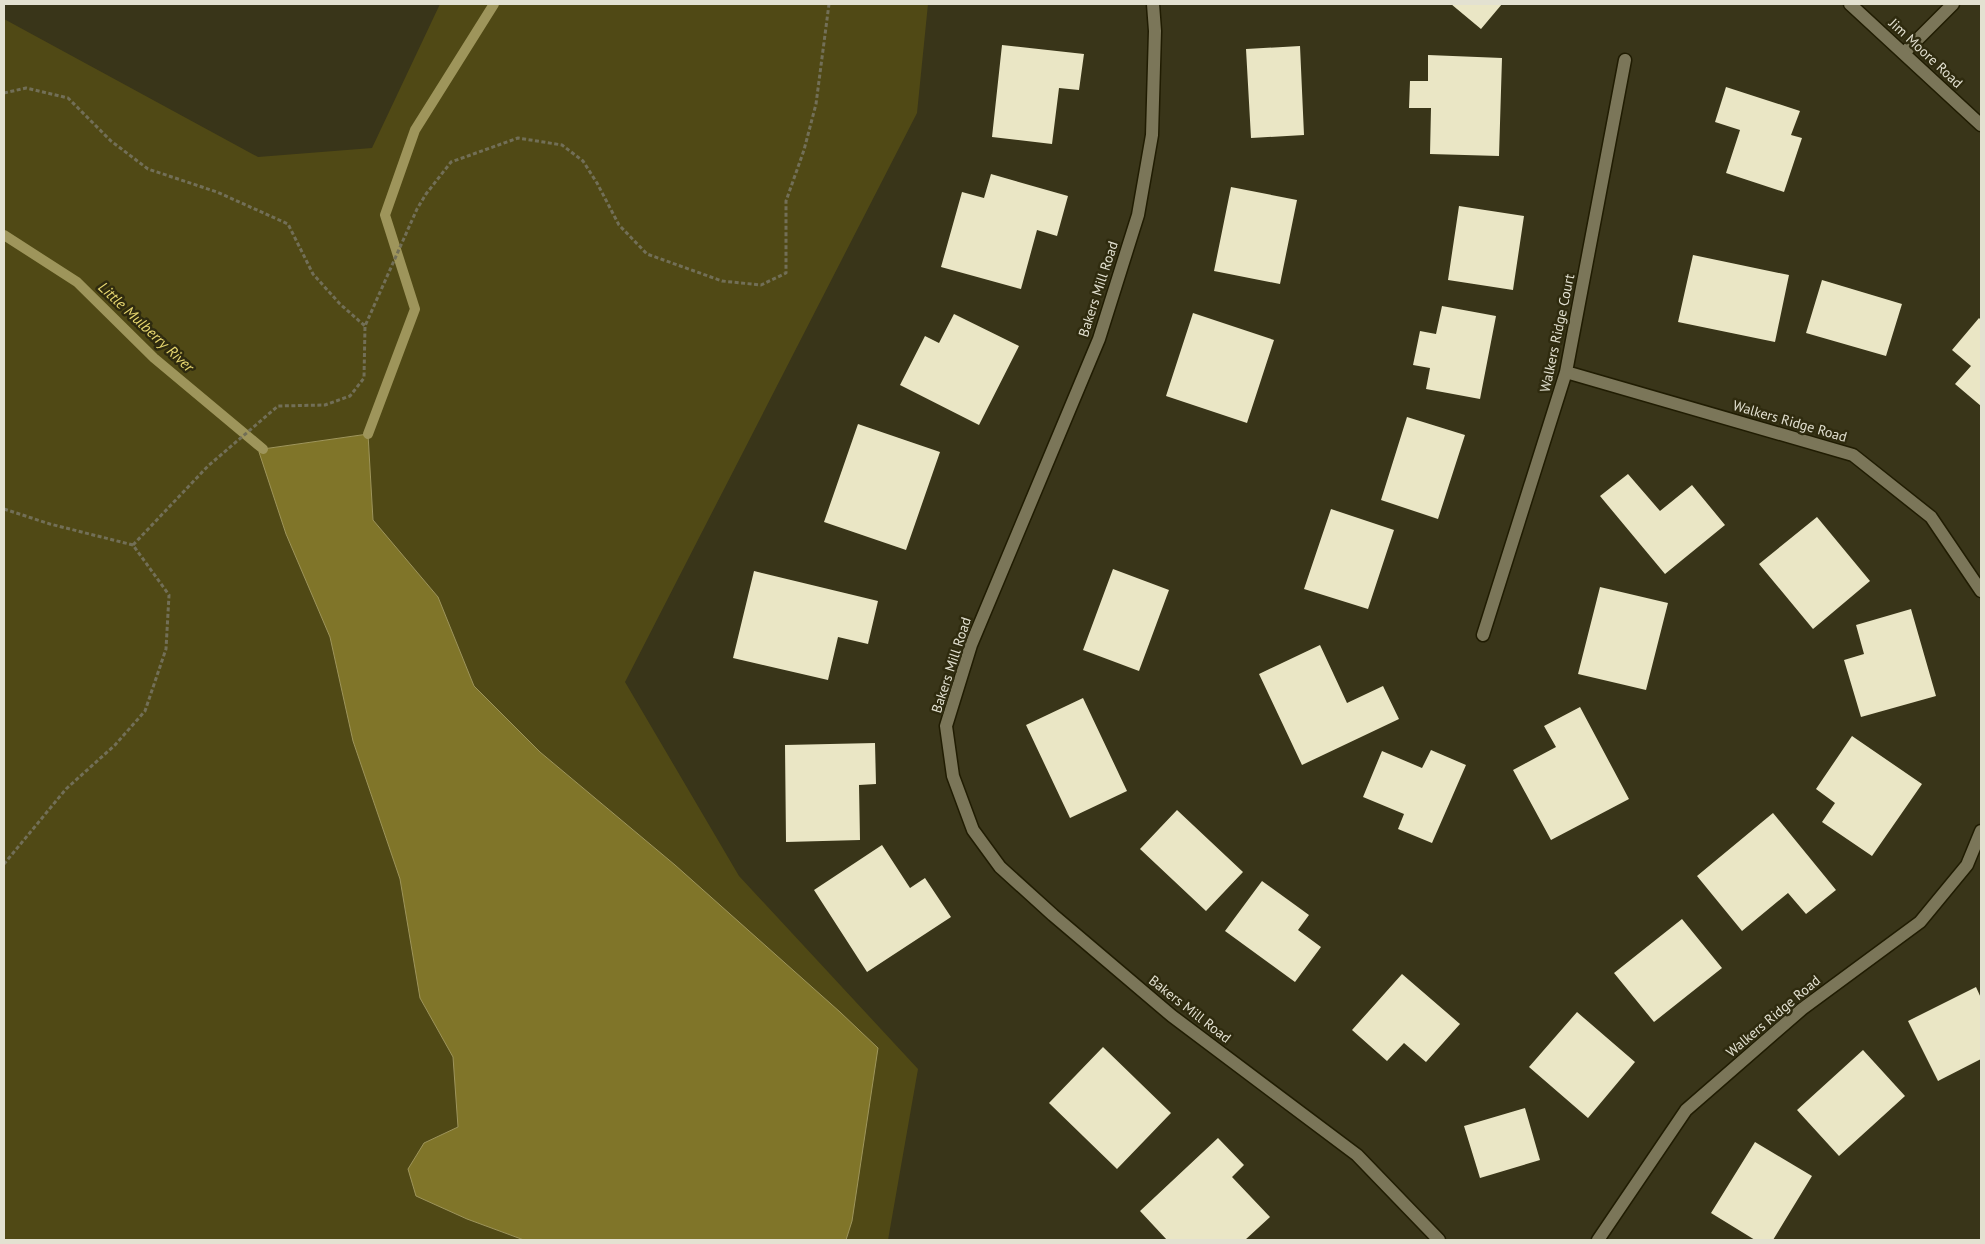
<svg xmlns="http://www.w3.org/2000/svg" width="1985" height="1244" viewBox="0 0 1985 1244" font-family="'PT Sans',sans-serif">
  <style>
    .green { fill: #504915 }
    .water { fill: #807529; stroke: #9e955b }
    .lines { fill: none; stroke-linecap: round; stroke-linejoin: round }
    .stream { stroke: #9e955b; stroke-width: 10 }
    .building { fill: #eae6c5 }
    .minor-casing { stroke: #201c02; stroke-width: 15 }
    .tertiary-casing { stroke: #201c02; stroke-width: 15 }
    .path { stroke: #726f57; stroke-width: 3; stroke-dasharray: 4 2.5; stroke-linecap: butt }
    .minor { stroke: #7b7659; stroke-width: 12 }
    .tertiary { stroke: #7b7659; stroke-width: 12 }
    .labels { text-anchor: middle; stroke-width: 5; stroke-linejoin: round; paint-order: stroke }
    .street-label { font-size: 14px; fill: #e3e1d1; stroke: #2f2b0f }
    .water-label { font-size: 15px; font-style: italic; fill: #e8d870; stroke: #2f2b0f }
  </style>
  <rect width="100%" height="100%" fill="#393519"/>
  <path class="green" d="M440 4H928L917 113 625 682 739 876 918 1069 888 1240H846L852 1221 675 865 540 752 474 686 438 597 373 520 368 434 263 449 286 534 330 637 353 741 400 879 420 998 453 1057 458 1127 424 1143 416 1196 467 1219 524 1240H4V19L258 157 372 148Z"/>
  <path class="water" d="M368 434 373 520 438 597 474 686 540 752 675 865 840 1012 878 1048 852 1221 846 1240H524L467 1219 416 1196 408 1169 424 1143 458 1127 453 1057 420 998 400 879 353 741 330 637 286 534 259 452 263 449Z"/>
  <g class="lines">
    <path class="stream" d="M4 235 77 282 154 358 263 449
      M368 434 415 309 385 215 415 130 494 4"/>
  </g>
  <path class="building" d="M1451 4H1502L1481 29Z
    M1002 45 1084 54 1079 90 1059 88 1052 144 992 137Z
    M1300 46 1304 135 1251 138 1246 49Z
    M1428 55 1502 58 1499 156 1430 154 1431 108H1409L1410 81H1428Z
    M1726 87 1800 111 1791 135 1802 138 1784 192 1726 173 1740 130 1715 122Z
    M991 174 1068 196 1057 236 1037 230 1021 289 941 267 962 192 984 198Z
    M1231 187 1297 200 1280 284 1214 271Z
    M1459 206 1524 216 1513 290 1448 280Z
    M1693 255 1789 275 1775 342 1678 322Z
    M1822 280 1902 304 1886 356 1806 333Z
    M1442 306 1496 316 1480 399 1426 389 1430 368 1413 365 1420 331 1436 334Z
    M1193 313 1274 340 1247 423 1166 396Z
    M954 314 1019 346 979 425 900 385 925 336 939 343Z
    M1979 318 1981 320V406L1955 384 1971 366 1952 350Z
    M1407 417 1465 435 1438 519 1381 500Z
    M858 424 940 452 906 550 824 522Z
    M1628 474 1660 511 1692 485 1725 525 1665 574 1600 496Z
    M1331 509 1394 530 1368 609 1304 589Z
    M1817 517 1870 581 1813 629 1759 564Z
    M1113 569 1169 590 1139 671 1083 650Z
    M754 571 878 601 868 644 838 637 828 680 733 658Z
    M1600 587 1668 603 1646 690 1578 674Z
    M1911 609 1936 696 1861 717 1844 660 1864 654 1856 625Z
    M1320 645 1347 703 1383 686 1399 719 1302 765 1259 674Z
    M1083 698 1127 791 1070 818 1026 725Z
    M1580 707 1629 799 1551 840 1513 770 1556 747 1544 726Z
    M1852 736 1922 784 1872 856 1822 822 1835 803 1816 789Z
    M875 743 876 784 859 785 860 840 786 842 785 745Z
    M1431 750 1466 765 1432 843 1398 829 1404 814 1363 797 1382 751 1422 768Z
    M1177 810 1243 872 1206 911 1140 849Z
    M1773 813 1836 890 1806 914 1788 893 1742 931 1697 876Z
    M882 845 910 888 925 878 951 917 867 972 814 890Z
    M1262 881 1309 915 1298 930 1321 947 1295 982 1225 931Z
    M1682 919 1722 968 1654 1022 1614 973Z
    M1402 974 1460 1024 1426 1062 1404 1043 1387 1061 1352 1030Z
    M1976 987 1981 998V1059L1938 1081 1908 1021Z
    M1577 1012 1635 1062 1588 1118 1529 1067Z
    M1103 1047 1171 1113 1117 1169 1049 1103Z
    M1863 1050 1905 1096 1839 1156 1797 1110Z
    M1525 1108 1540 1160 1480 1178 1464 1126Z
    M1218 1138 1244 1165 1232 1177 1270 1217 1245 1240H1167L1140 1211Z
    M1755 1142 1812 1176 1773 1240H1755L1711 1213Z"/>
  <g class="lines">
    <g class="minor-casing">
      <path id="minor" d="M1153 4 1155 31 1152 135 1138 215 1099 339 971 645 946 726 953 776 973 830 1000 867 1053 915 1172 1016 1357 1155 1439 1240
        M1904 53 1953 4
        M1566 372 1853 455 1931 517 1981 591
        M1483 635 1566 372 1625 60
        M1598 1240 1686 1110 1802 1009 1920 922 1967 865 1981 831"/>
    </g>
    <g class="tertiary-casing">
      <path id="tertiary" d="M1850 4 1981 125"/>
    </g>
    <path class="path" d="M4 93 26 88 68 98 111 141 148 169 217 192 288 224 313 274 340 304 365 326
      M4 509 50 524 133 545 169 595 166 649 145 711 115 745 66 789 4 864
      M133 545 208 466 278 406 325 405 350 396 364 378 365 326 417 209 426 194 451 162 518 138 562 145 583 161 597 183 619 225 647 254 722 281 761 285 786 273V201L804 150 816 104 829 4"/>
    <use href="#minor" class="minor"/>
    <use href="#tertiary" class="tertiary"/>
  </g>
  <g class="labels">
    <g class="street-label">
      <text transform="translate(1926 53) rotate(43)" y="5">Jim Moore Road</text>
      <text transform="translate(1098 289) rotate(-72)" y="5">Bakers Mill Road</text>
      <text transform="translate(1557 333) rotate(-78)" y="5">Walkers Ridge Court</text>
      <text transform="translate(1790 421) rotate(16)" y="5">Walkers Ridge Road</text>
      <text transform="translate(951 665) rotate(-72)" y="5">Bakers Mill Road</text>
      <text transform="translate(1190 1009) rotate(38)" y="5">Bakers Mill Road</text>
      <text transform="translate(1773 1016) rotate(-40)" y="5">Walkers Ridge Road</text>
    </g>
    <g class="water-label">
      <text transform="translate(146 327) rotate(43)" y="5">Little Mulberry River</text>
    </g>
  </g>
  <rect width="1985" height="1244" fill="none" stroke="#e3e1d1" stroke-width="10"/>
</svg>
